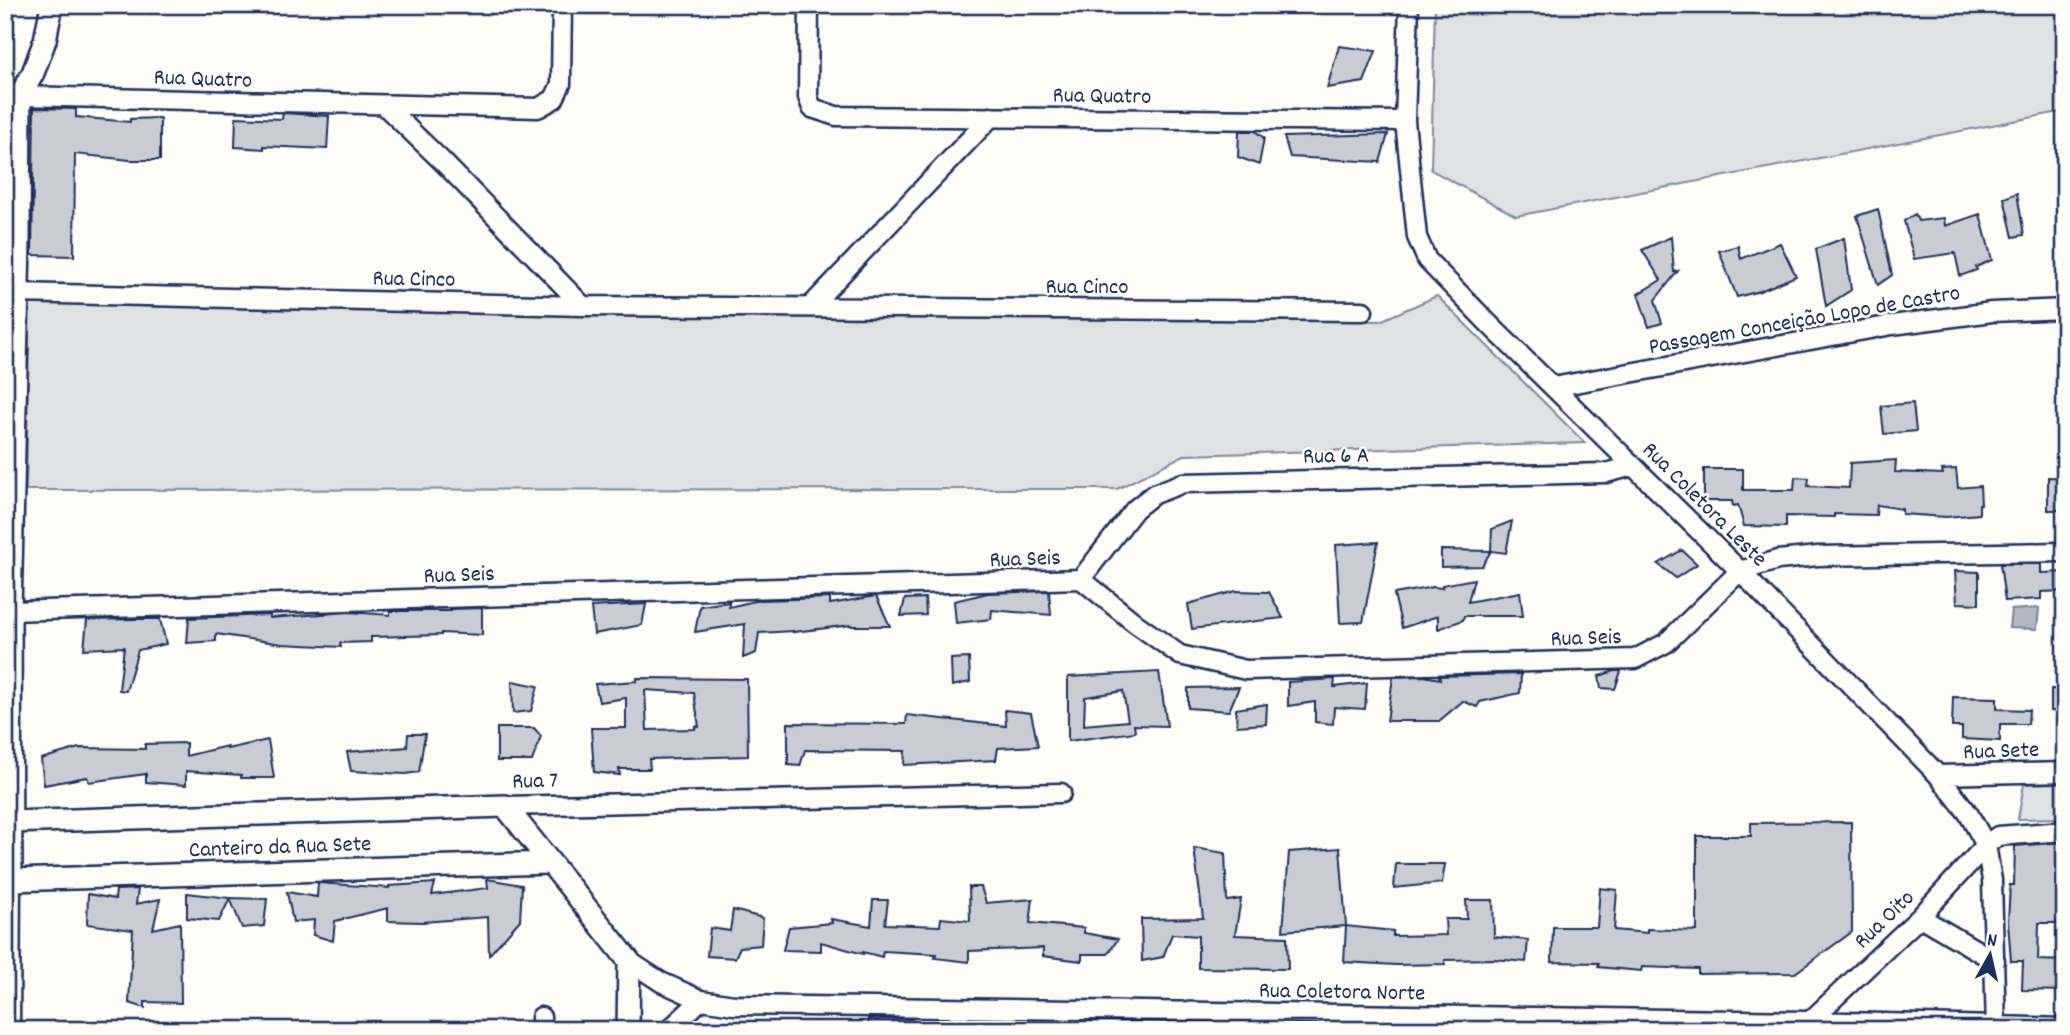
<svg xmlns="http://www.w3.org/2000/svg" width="2070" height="1035" viewBox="0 0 2070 1035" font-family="Dekko,sans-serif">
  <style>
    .green { fill: #e0e1e3; stroke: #7e88a0; stroke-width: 2 }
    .water { fill: #b3b8c5; stroke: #76819c; stroke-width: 2 }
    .building { fill: #c9ccd3; stroke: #1b2f5e; stroke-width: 2; fill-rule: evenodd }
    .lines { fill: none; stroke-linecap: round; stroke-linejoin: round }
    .minor-casing { stroke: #1b2f5e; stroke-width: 23 }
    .tertiary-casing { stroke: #1b2f5e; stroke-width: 26 }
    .minor { stroke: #fdfcf7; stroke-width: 18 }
    .tertiary { stroke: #fdfcf7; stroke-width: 21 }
    .labels { text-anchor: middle; stroke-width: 5; stroke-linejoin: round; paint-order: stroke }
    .street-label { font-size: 23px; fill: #1b2f5e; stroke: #fdfcf7 }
  </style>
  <rect width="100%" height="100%" fill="#fdfcf7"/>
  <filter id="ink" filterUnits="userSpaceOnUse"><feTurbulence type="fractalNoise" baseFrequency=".0143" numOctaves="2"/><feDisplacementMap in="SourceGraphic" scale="14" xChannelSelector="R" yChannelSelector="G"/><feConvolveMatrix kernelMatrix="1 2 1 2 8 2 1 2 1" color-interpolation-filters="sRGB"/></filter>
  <g filter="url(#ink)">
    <path class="green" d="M1435 5H2065V111L1516 216 1431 170Z
      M30 290 1380 321 1437 296 1585 443 1184 455 1117 489 26 490Z
      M2065 783V818L2018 819 2024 784Z"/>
    <path class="water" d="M2039 608 2037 629 2009 628 2011 610Z"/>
    <path class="building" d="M1339 46 1376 51 1364 82 1327 88Z
      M34 108 76 109V117L130 122V119L160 118V160H130L75 154 74 256 32 255Z
      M283 113 329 116 327 149 264 146V149L235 147 236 117 282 119Z
      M1239 131H1255L1264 138 1259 165 1238 157Z
      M1388 134 1380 162 1290 157 1284 137Z
      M2017 193 2024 235 2013 237 2004 198Z
      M1878 209 1892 275 1878 285 1857 216Z
      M1915 214 1918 221 1944 218 1945 226 1980 214 1992 260 1976 267 1977 270 1960 276 1955 253 1914 259 1904 221Z
      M1671 237 1674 272 1678 271 1655 300 1662 323 1649 327 1638 294 1661 280 1642 250Z
      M1844 238 1851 290 1826 306 1816 249Z
      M1780 243 1796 276 1760 291 1737 297 1719 251 1738 246 1741 259Z
      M1913 403 1916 431 1884 434 1881 406Z
      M1896 460 1895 472 1943 474 1942 470 1956 469 1958 488 1980 486 1981 504H1979V514L1946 517 1902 514V509L1877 505 1876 515 1834 514V517L1786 516V527L1744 526 1738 505 1733 506 1732 501H1704V469H1743V490H1794L1795 477 1809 478 1808 486 1849 488 1850 463Z
      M2048 477 2065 478V510H2048Z
      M1512 521 1506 553 1491 551 1492 529Z
      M1378 542 1363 622 1340 623 1336 545Z
      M1441 550 1491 551 1482 566 1441 567Z
      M1682 550 1697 564 1676 578 1658 564Z
      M2000 564H2041V573L2065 572V591L2041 592V599L2005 601Z
      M1955 571 1979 572V604L1957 603Z
      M1474 579 1468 602 1520 592 1523 616H1464L1463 620 1438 629V616L1402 628 1394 594 1433 587 1442 588V585Z
      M1049 591 1051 615 992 610 991 619 956 623 954 601 988 593Z
      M1236 591 1269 592 1283 618 1192 629 1188 604Z
      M876 596 890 626H852V625L793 632V631L759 633 756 653 743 658 745 624 695 632 700 606 729 602V607L759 600 830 598V604Z
      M925 598 926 615 901 616 905 599Z
      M646 604 642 625 594 634 591 607Z
      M482 608V635L441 633V635L371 637V642L340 643 341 647 282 644 216 634V641L187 643 189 618 270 615V618L349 612 390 615V611H451V609Z
      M135 619H160L166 644 138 650 126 691 119 690 124 647 84 649 87 620Z
      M969 658 970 682 952 686 951 659Z
      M1615 671H1621L1615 689 1601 688 1599 676Z
      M1159 672 1167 726 1134 725 1135 732 1068 741V677ZM1123 691 1128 721 1084 725 1085 697Z
      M1521 674 1520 693 1480 702 1477 707 1463 701 1439 721H1387L1393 677 1424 676 1440 679 1439 676Z
      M637 678 747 679 748 756 649 759 650 769H619L620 775 594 772 591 728H626V698L599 702 595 684 637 681ZM645 690 694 693 699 727 695 726V729L647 730Z
      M1335 679 1334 687 1367 683 1365 709 1334 707 1333 724 1315 722V702L1288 706V682Z
      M512 681 538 686 531 711 513 713Z
      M1239 687 1229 711 1188 708V688Z
      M2051 689 2065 690V712L2051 711Z
      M1953 697 1997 698V709L2029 710 2028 724H2000V741L1962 739V727H1952Z
      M1267 704 1266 724 1237 726 1236 709Z
      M1005 710 1031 713 1038 746 998 748 996 760 904 765 905 751 805 750 800 766 788 765V723L906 724 907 715 1006 726Z
      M497 728H534L541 736 532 761H497Z
      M408 734H425L419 772 405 774 351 771 347 752 407 747Z
      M268 740 274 778H241V775L186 771V785L146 782V774L89 782 87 777 44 785 41 759 79 748 145 749V744L186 743V756L227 746V749Z
      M1851 822 1852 932 1795 973 1698 974V969L1642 967 1641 971 1598 967 1599 963 1552 962 1553 927H1597L1600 888 1617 890 1614 930 1647 933V929L1697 931V836H1751V823Z
      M2065 842V923H2039L2038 960 2065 961 2063 991 2022 990 2023 961H2011L2008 922 2010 885H2014L2015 846Z
      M1194 848 1225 853 1227 901 1241 899 1235 935 1287 937 1288 969 1198 968V936L1172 934 1163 957 1142 961 1141 919 1203 918Z
      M1340 848 1346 926 1283 931 1289 852Z
      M1396 864H1445L1442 883 1394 888Z
      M487 879 522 885 520 920 489 955 488 917 422 922 388 921V908L335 921 333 941 313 935 314 920 293 922 287 892 317 897 318 883 389 888V886L435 883 432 895 488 888Z
      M969 887H981L986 903 1033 899 1030 923 1084 928V933L1118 939 1108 954H1082V961L1043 956V948L969 951V962L935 958 936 954 883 951 882 957 863 952V954L821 942V951L783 950 789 927 832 923 831 919 871 926 873 900H888L885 924 940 926 941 918 970 921Z
      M138 889 136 904 160 899 153 929 180 923 181 1003 145 1002V1008L129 1003 133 930 87 924 88 894 115 899 116 890Z
      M187 893 230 898 219 921 187 918Z
      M230 898 267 899 264 926 242 928Z
      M1466 900H1493L1494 937 1528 940 1526 962 1494 959 1445 960V964L1397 965 1344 962 1346 926 1393 931V936L1446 935 1445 919H1467Z
      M733 910 763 918 761 945 740 947 735 958 707 956 710 928 730 931Z
      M868 1019H909L934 1029 869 1030Z"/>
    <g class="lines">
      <g class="minor-casing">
        <path id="minor" d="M809 5 808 97 812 108 836 116 1405 121
          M1409 5 1405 121 1417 237 1427 260 1489 324 1740 571 1938 775 1968 813 1986 845 1992 880 1996 1030
          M20 96 538 108 554 99 561 84 562 5
          M385 106 443 162 583 306
          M16 293 583 306 1363 311
          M810 307 991 117
          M1553 387 1892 325 1992 312 2065 309
          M1081 579 1135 509 1154 494 1183 483 1606 473 1633 466
          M10 611 1081 579 1135 623 1180 655 1246 670 1601 660 1635 659 1666 643 1740 571 1778 560 1818 556 2065 552
          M1938 775 2065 772
          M505 806 1061 793
          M1920 917 1995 961
          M629 961 661 982 701 1000 734 1005 1810 1021 2065 1028
          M541 1017 542 1030
          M1810 1021 1920 917 1986 845 1998 836 2065 831
          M10 1030 11 880
          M669 1030 701 1000"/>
      </g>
      <g class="tertiary-casing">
        <path id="tertiary" d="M52 5 45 40 33 73 20 96 19 244 10 611 11 880 550 863
          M11 822 505 806 629 961 628 1030"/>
      </g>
      <use href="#minor" class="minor"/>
      <use href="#tertiary" class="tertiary"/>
    </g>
  </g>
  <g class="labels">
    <g class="street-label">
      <text transform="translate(203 77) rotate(2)" y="8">Rua Quatro</text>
      <text transform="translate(1102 94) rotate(1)" y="8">Rua Quatro</text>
      <text transform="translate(414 277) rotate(1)" y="8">Rua Cinco</text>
      <text x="1087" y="293">Rua Cinco</text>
      <text transform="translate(1804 318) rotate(-10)" y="8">Passagem Conceição Lopo de Castro</text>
      <text transform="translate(1336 454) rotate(-1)" y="8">Rua 6 A</text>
      <text transform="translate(1706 503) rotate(45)" y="8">Rua Coletora Leste</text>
      <text transform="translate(1025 557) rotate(-2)" y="8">Rua Seis</text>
      <text transform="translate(459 573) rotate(-2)" y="8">Rua Seis</text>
      <text transform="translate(1586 636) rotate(-2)" y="8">Rua Seis</text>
      <text transform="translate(2001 749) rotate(-2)" y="8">Rua Sete</text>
      <text transform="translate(535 779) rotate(-1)" y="8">Rua 7</text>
      <text transform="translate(280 845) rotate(-2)" y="8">Canteiro da Rua Sete</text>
      <text transform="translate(1883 918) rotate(-44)" y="8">Rua Oito</text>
      <text transform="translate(1342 990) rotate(1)" y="8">Rua Coletora Norte</text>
    </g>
  </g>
  <rect width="2070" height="1035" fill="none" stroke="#fdfcf7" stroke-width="28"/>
  <rect x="14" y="14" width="2042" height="1007" fill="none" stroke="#1b2f5e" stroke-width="2.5" filter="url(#ink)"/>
  <g transform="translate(1990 955) rotate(8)" stroke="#fdfcf7" stroke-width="5" paint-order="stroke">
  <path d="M0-5L12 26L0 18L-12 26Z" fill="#1b2f5e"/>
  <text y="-10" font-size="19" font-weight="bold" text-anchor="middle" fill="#1b2f5e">N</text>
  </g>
</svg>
